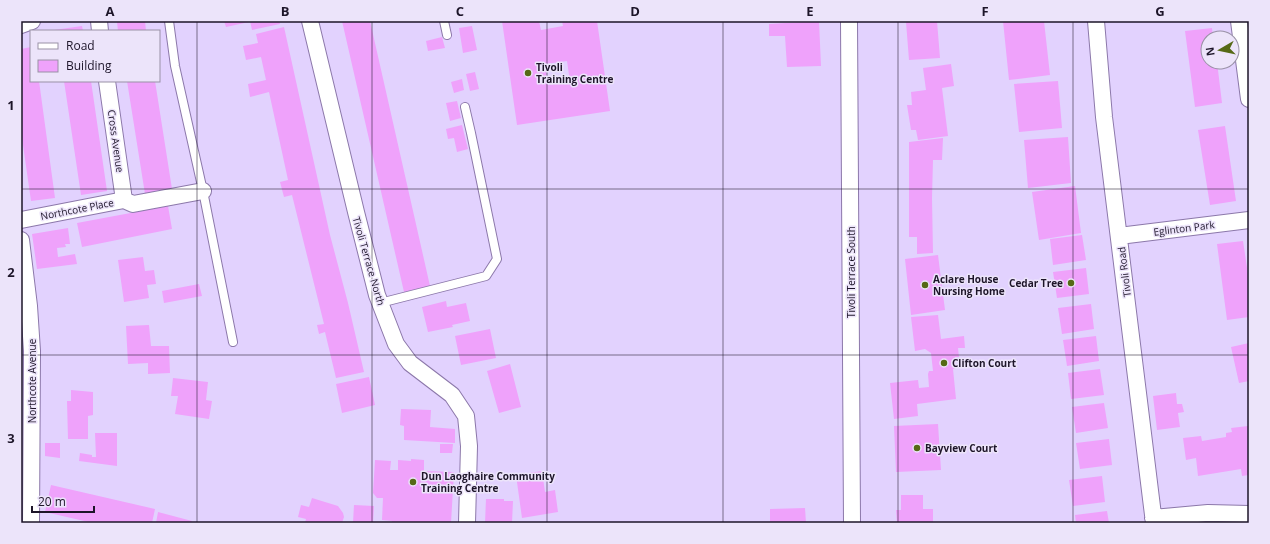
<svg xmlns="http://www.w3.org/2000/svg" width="1270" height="544" viewBox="0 0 1270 544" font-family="'Open Sans',sans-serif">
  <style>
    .building { fill: #efa2fb; fill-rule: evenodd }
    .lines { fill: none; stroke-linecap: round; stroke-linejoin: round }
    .service-casing { stroke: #8c78aa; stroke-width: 10 }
    .minor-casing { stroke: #8c78aa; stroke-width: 18 }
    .service { stroke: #fff; stroke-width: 8 }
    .minor { stroke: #fff; stroke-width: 16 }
    .grid { fill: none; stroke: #1d1529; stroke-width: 1; stroke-opacity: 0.55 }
    .poi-dot { fill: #566916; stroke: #ece4fa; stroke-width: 1.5 }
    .labels { text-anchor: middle; stroke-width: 3; stroke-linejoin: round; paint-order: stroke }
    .poi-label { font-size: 10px; font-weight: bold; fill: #1d1529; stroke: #ece4fa; text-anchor: start }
    .street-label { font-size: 10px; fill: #1d1529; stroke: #ece4fa }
    .neatline { fill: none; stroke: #1d1529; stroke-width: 1.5 }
    .grid-label { font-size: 13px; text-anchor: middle; font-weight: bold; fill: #1d1529 }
  </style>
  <rect width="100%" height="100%" fill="#e2d2fe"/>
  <path class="building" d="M123 21H145L146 31H118L117 22Z
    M224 21H249V22L226 27Z
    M250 21H279L280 24 252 30Z
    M342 21H370L430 286 404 292Z
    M502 21H539L541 30 563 26 562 21H597L610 111 517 125ZM567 61 570 82 548 85 545 64Z
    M819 21 821 66 787 67 785 36H769V24Z
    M917 21H937L940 58 909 60 906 22Z
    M1003 21H1044L1050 75 1009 80Z
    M82 26 83 31H54V30Z
    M472 26 477 50 463 53 459 28Z
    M284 27 330 235 348 303 364 372 336 378 325 332 319 334 317 325 324 324 292 195 284 197 280 182 288 180 269 92 250 97 248 84 266 80 261 57 246 60 243 46 258 43 256 34Z
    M1212 28 1213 38H1208V62H1217L1222 103 1195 107 1185 31Z
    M442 37 445 48 428 51 426 41Z
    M31 47V81H39L55 198 31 201 21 131V49Z
    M951 64 954 86 942 88 948 136 918 140 916 130H911L907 105H912L911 92 926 90 923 68Z
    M475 72 479 89 470 91 466 74Z
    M462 79 464 90 454 93 451 82Z
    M64 81H91L107 191 81 195Z
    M127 81H155L172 189 145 194Z
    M1058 81 1062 128 1019 132 1014 84Z
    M457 101 461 118 450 121 446 103Z
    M462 125 468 149 457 152 454 138 448 139 446 129Z
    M1225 126 1236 201 1210 205 1198 130Z
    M1068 137 1071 183 1028 188 1024 140Z
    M943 138 942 160H933L932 198 933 253 917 254V237H909V142Z
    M1075 186 1081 233 1039 240 1032 192Z
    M168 206 172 229 82 247 77 223Z
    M68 228 70 244H65L66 247 57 248 58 257 75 254 77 264 37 269 32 234Z
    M1082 235 1086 260 1053 265 1050 239Z
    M1243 241 1249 281V317L1227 320 1217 244Z
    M938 255 945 310 911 315 905 259Z
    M143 257 145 271 154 270 156 284 147 285 149 298 124 302 118 260Z
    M1086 268 1089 294 1057 298 1053 272Z
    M199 284 202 296 164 303 162 291Z
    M446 301 447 307 466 303 470 321 452 325 453 327 428 332 422 307Z
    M1091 304 1094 329 1062 334 1058 308Z
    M938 315 941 339 964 336 965 348H958L959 357H955L956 368 953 369 956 399 917 404 918 416 894 419 890 383 918 380 919 388 929 387 928 374 929 371H933L931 353 925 349 915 351 911 317Z
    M149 325 151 346H169L170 373 148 374V363L128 364 126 326Z
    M490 329 496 358 461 365 455 336Z
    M1096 336 1099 361 1067 366 1063 340Z
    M1249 343V381L1239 383 1231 347Z
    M510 364 521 407 499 413 487 371Z
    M1100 369 1104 395 1071 399 1068 373Z
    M369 377 375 405 342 413 336 384Z
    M173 378 208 382 206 400 212 401 209 419 175 414 178 396H171Z
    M71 390 93 392V415L88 416V439H68L67 401H71Z
    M1176 393 1177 404H1182L1184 412 1178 413 1180 427 1157 430 1153 396Z
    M1104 403 1108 428 1076 433 1072 407Z
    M401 409 431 410 430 427 455 429V443L404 440V426L400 425Z
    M938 424 941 470 896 472 894 426Z
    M1248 426 1249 434V475L1242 476 1241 469 1198 476 1196 458 1186 460 1183 438 1201 436 1202 441 1226 437V433L1232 432 1231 428Z
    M95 433H117V466L79 461 80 453 92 455V457H96Z
    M1109 439 1112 465 1080 469 1076 443Z
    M45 443H60V458L45 456Z
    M440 444H453L452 453H440Z
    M411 459 424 460V471L454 472 451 523H392V521L382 520 383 498H377L373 493 375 460 391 461 390 470H398V460L411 461Z
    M542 471 545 492 555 490 558 512 522 518 516 475Z
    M1102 476 1105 502 1073 506 1069 480Z
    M51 485 155 509 152 523H93L45 512Z
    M901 495H923V509H933V523H897L896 510H901Z
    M312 498 338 506 343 513 344 517 342 523H305L306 519 298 517 301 505 309 507Z
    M486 499H504V501H513L512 523H485Z
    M354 505 374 506 373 523H353Z
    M805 508 806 523H770V509Z
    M1107 511 1109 523H1076L1075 515Z
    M158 512 192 521 191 523H156Z"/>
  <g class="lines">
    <g class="service-casing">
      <path id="service" d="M169 21 175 66 203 191 233 342
        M444 21 447 35
        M380 303 486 276 497 259 471 133 465 107"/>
    </g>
    <g class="minor-casing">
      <path id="minor" d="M99 21 100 31
        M310 21 356 212 377 295 396 344 410 363 452 395 466 416 469 446 467 523
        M849 21 852 523
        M1096 21 1104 117 1154 523
        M1239 21 1249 99
        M21 25 32 21
        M107 81 124 200
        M21 220 124 200 133 204 203 191
        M1119 236 1249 220
        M21 240 29 306 32 351 31 523
        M1153 518 1208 513 1249 514"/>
    </g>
    <use href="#service" class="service"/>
    <use href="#minor" class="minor"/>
  </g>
  <path class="grid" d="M197 21V523M372 21V523M547 21V523M723 21V523M898 21V523M1073 21V523M21 189H1249M21 355H1249"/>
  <g class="poi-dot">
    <circle cx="528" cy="73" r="4"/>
    <circle cx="1071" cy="283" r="4"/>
    <circle cx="925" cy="285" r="4"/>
    <circle cx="944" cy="363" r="4"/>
    <circle cx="917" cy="448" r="4"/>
    <circle cx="413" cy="482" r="4"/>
  </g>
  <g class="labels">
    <g class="poi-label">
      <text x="536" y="71">Tivoli<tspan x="536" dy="12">Training Centre</tspan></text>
      <text x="933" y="283">Aclare House<tspan x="933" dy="12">Nursing Home</tspan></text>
      <text x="1063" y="287" text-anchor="end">Cedar Tree</text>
      <text x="952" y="367">Clifton Court</text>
      <text x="925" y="452">Bayview Court</text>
      <text x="421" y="480">Dun Laoghaire Community<tspan x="421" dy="12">Training Centre</tspan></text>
    </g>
    <g class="street-label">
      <text transform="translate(116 141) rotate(82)" y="4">Cross Avenue</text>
      <text transform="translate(77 209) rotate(-11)" y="4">Northcote Place</text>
      <text transform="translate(1184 228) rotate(-7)" y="4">Eglinton Park</text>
      <text transform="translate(369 261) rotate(74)" y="4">Tivoli Terrace North</text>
      <text transform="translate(851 272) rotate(-90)" y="4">Tivoli Terrace South</text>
      <text transform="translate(1124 272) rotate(-97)" y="4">Tivoli Road</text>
      <text transform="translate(32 381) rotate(-90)" y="4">Northcote Avenue</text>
    </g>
  </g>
  <rect width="1270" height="544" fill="none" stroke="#ece4fa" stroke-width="44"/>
  <rect x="30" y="30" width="130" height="52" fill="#ece4fa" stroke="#9991a6"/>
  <rect x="38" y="43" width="20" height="6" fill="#ffffff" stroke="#9991a6"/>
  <text x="66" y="50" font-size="12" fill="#1d1529">Road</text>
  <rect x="38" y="60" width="20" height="12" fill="#efa2fb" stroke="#9991a6"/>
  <text x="66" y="70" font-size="12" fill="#1d1529">Building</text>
  <g transform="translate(1220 50) rotate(261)"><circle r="19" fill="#ece4fa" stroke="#9991a6"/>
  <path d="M0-3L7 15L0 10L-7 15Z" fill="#566916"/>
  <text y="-6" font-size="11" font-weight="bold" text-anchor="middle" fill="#1d1529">N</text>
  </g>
  <path d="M32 506v6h62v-6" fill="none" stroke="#1d1529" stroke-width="2"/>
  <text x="38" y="506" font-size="12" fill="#1d1529" stroke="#ece4fa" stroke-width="3" paint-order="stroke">20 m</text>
  <rect x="22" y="22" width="1226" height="500" class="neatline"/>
  <g class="grid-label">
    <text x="110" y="16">A</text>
    <text x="285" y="16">B</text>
    <text x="460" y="16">C</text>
    <text x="635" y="16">D</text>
    <text x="810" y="16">E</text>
    <text x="985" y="16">F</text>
    <text x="1160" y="16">G</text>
    <text x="11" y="110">1</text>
    <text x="11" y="277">2</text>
    <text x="11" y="443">3</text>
  </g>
</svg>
